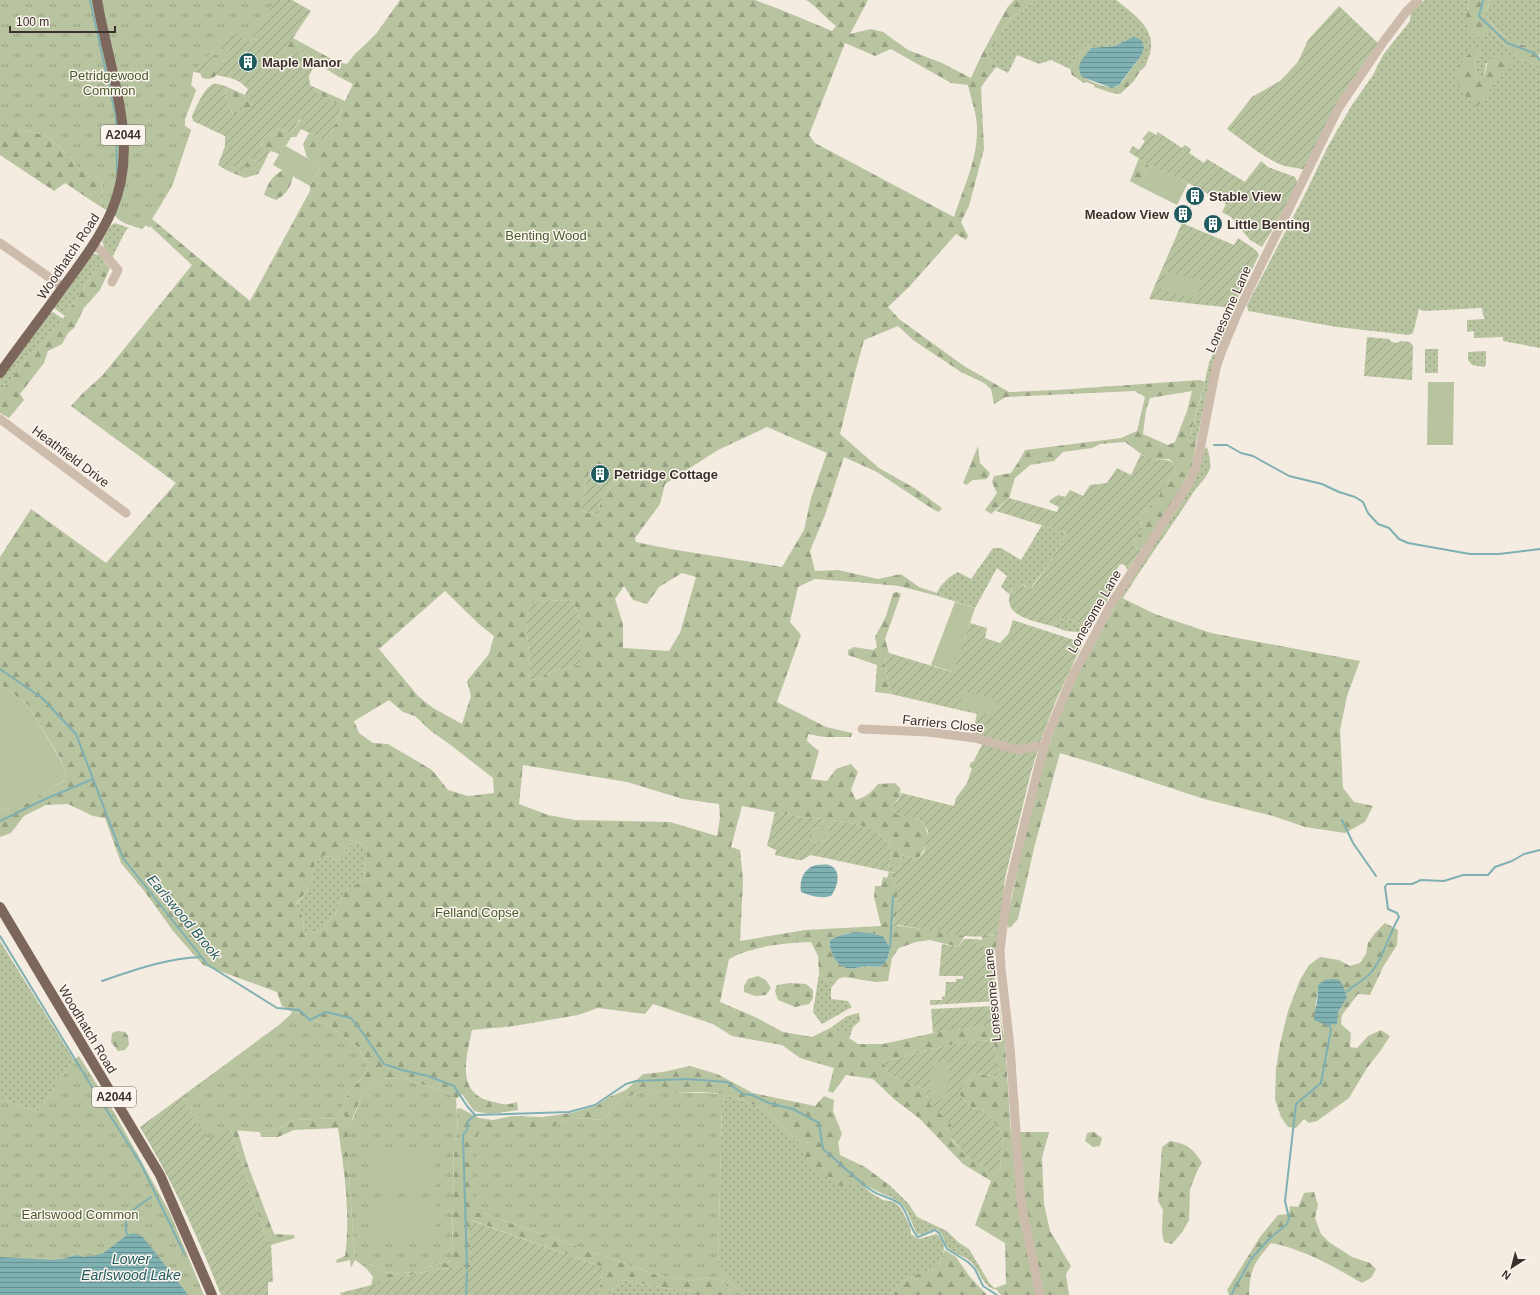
<svg xmlns="http://www.w3.org/2000/svg" width="1540" height="1295" viewBox="0 0 1540 1295" font-family="Helvetica,sans-serif">
  <style>
    .grass { fill: url(#grass-dots); fill-rule: evenodd }
    .forest { fill: url(#forest-firs); fill-rule: evenodd }
    .park { fill: url(#park-tufts) }
    .garden { fill: url(#garden-furrows) }
    .pitch { fill: #b8c4a0 }
    .water { fill: url(#water-rules) }
    .lines { fill: none; stroke-linecap: round; stroke-linejoin: round }
    .stream { stroke: #7fb0b2; stroke-width: 2 }
    .minor { stroke: #cdbbac; stroke-width: 9 }
    .major { stroke: #7d675c; stroke-width: 10 }
    .labels { text-anchor: middle; stroke-width: 3; stroke-linejoin: round; paint-order: stroke }
    .shield { fill: #fbf5ee; stroke: #756b66; stroke-width: 1 }
    .shield-label { font-size: 12px; font-weight: bold; fill: #3b302b }
    .poi-label { font-size: 13px; font-weight: bold; fill: #3b302b; stroke: #fbf5ee; text-anchor: start }
    .park-label { font-size: 13px; fill: #4a5a2e; stroke: #fbf5ee }
    .street-label { font-size: 13px; fill: #3b302b; stroke: #fbf5ee }
    .water-label { font-size: 14px; font-style: italic; fill: #1f5a5e; stroke: #fbf5ee }
  </style>
  <defs>
    <pattern id="grass-dots" width="8" height="8" patternUnits="userSpaceOnUse"><rect width="8" height="8" fill="#b8c4a0"/><path d="M2 2h.1M6 6h.1" fill="none" stroke="#97a083" stroke-width="1.8" stroke-linecap="round"/></pattern>
    <pattern id="forest-firs" width="22" height="20" patternUnits="userSpaceOnUse"><rect width="22" height="20" fill="#b8c4a0"/><path d="M5 1l3.5 6h-7zM16 11l3.5 6h-7z" fill="#97a083"/></pattern>
    <pattern id="park-tufts" width="24" height="20" patternUnits="userSpaceOnUse"><rect width="24" height="20" fill="#b8c4a0"/><path d="M3 7l-1-3M5 7V3M7 7l1-3M15 17l-1-3M17 17v-4M19 17l1-3" fill="none" stroke="#97a083"/></pattern>
    <pattern id="garden-furrows" width="10" height="10" patternUnits="userSpaceOnUse"><rect width="10" height="10" fill="#b8c4a0"/><path d="M-1 1l2-2M0 10L10 0M9 11l2-2" fill="none" stroke="#97a083"/></pattern>
    <pattern id="water-rules" width="6" height="5" patternUnits="userSpaceOnUse"><rect width="6" height="5" fill="#7fb0b2"/><path d="M0 2.5h6" fill="none" stroke="#699091"/></pattern>
  </defs>
  <rect width="100%" height="100%" fill="#f4ebe1"/>
  <path class="grass" d="M1036 0H1116C1135 15 1160 31 1148 59 1146 65 1146 67 1140 71L1138 65 1135 64 1140 56 1138 38 1133 37 1115 46 1091 48 1088 45 1078 54 1070 69 1051 60 1039 64 1017 55 1008 73 996 67 987 57 1008 21Z
    M1425 0H1470L1466 14 1491 31 1518 58 1540 66V348L1503 341V337L1474 338V331L1467 332V320L1485 319 1483 315 1482 308 1424 311 1419 309 1413 333 1409 335 1337 327 1248 311 1247 305 1304 196 1328 146 1352 105 1373 75 1383 55 1410 21 1411 13 1420 4ZM1478 45 1481 51 1474 63 1478 78 1484 77 1486 63 1511 62 1466 98Z
    M1491 0H1540V55C1534 47 1524 45 1515 42 1502 36 1492 26 1485 14Z
    M115 223 129 228 126 230 112 258 104 247 102 241 111 225Z
    M95 254 100 255 105 262 95 270 65 316 54 308 55 305 91 255Z
    M53 312 63 319 42 345 30 354 0 394V379L48 314Z
    M1230 313 1233 315 1213 364 1196 444 1188 441 1202 394 1209 363Z
    M1425 349H1438V373H1425Z
    M1486 351V365L1484 367 1472 365 1468 360V352Z
    M1207 447C1209 454 1212 465 1209 471 1206 479 1197 486 1193 493 1170 529 1145 562 1123 598L1120 597 1184 499 1193 481 1204 449Z
    M1042 525 1067 533 1050 562 1031 588 1024 585 1012 588 1009 594 1001 587 1007 576 997 568 975 608 938 596 937 593C940 584 950 576 958 572L971 579 993 548H1001L1021 560Z
    M1060 617 1068 618 1090 629 1088 633 1066 631 1052 626Z
    M358 841 367 849 364 880 345 890 335 914 320 931 304 935 303 918 296 905 310 887 315 862 325 855 337 861 351 844Z
    M0 941 74 1060 37 1112 0 1098Z
    M819 974 828 982 839 978 831 988V999L848 1001 852 1007 822 1024 813 1012Z
    M859 1013 860 1021 853 1027 849 1039 832 1027 847 1016Z
    M725 1094 755 1105 770 1115 788 1133 800 1143 809 1163 864 1186 871 1193 883 1200 894 1202 900 1207 910 1226 911 1234 919 1239 937 1234C949 1247 943 1254 937 1268 920 1273 898 1279 890 1295H745L727 1279 718 1266 722 1105Z
    M888 1184 908 1203 917 1217 947 1231 958 1242 969 1249 990 1284 997 1290C981 1287 981 1270 970 1261 964 1256 956 1254 950 1250 943 1243 945 1235 936 1229 929 1230 924 1235 917 1234 908 1214 907 1202 885 1195Z
    M623 1280 676 1290 694 1291 695 1295H608Z"/>
  <path class="forest" d="M103 0H275L252 42 230 32 193 72 191 85 196 90 185 119V126L191 130 172 186 152 219 250 301 310 191V186L321 166 307 158 303 144 309 133 328 141 342 108 315 92 316 88 345 101 353 84 339 77 323 67 317 61 299 51 291 56 284 66 280 65 283 57 281 54 293 38 337 62 347 64 354 55 376 34 400 0H755L779 9 832 31 836 26C825 18 818 7 806 0H868L850 34 871 29 883 32 908 50 942 63 971 78 982 54 1007 8 1014 0H1036L1008 21 987 57 996 67 981 87 984 149 969 206 961 222 968 236 966 240 956 234 909 287 888 307 899 319 964 366 1009 392 1057 390 1200 380 1205 382 1188 441 1196 444 1192 467 1169 509 1141 550 1137 549 1133 544 1142 529 1139 518 1147 508 1158 501 1160 491 1176 472 1174 464 1169 459H1148L1125 442 1100 444 1092 448 1063 452 1054 461 1030 465 1015 478 1009 498 991 514 985 510 997 493 992 482 994 476 1011 473 1019 461 1025 450 1121 438 1137 431 1145 397 1135 391 1006 397 994 404 991 389 984 383 961 372 913 340 898 326 864 340 855 373 840 434 879 468 916 489 942 508 939 512 934 510 877 472 844 457 825 515 810 551 815 571 838 570 878 579 901 574 919 587 937 593 938 596 899 586 856 582 815 579 798 587 790 622 801 635 777 702 826 727 852 733 851 737H824L808 734 807 741 819 751 811 779 827 781 836 769 851 764 858 772 851 790 856 800C866 797 872 792 878 784L895 783 900 788C901 796 898 801 892 805L893 810 897 815C902 815 906 815 910 816 913 816 916 819 919 820 933 830 927 847 918 859L902 855 900 869 888 866 892 855 889 844 874 829 850 823 832 820 826 840 817 844 810 840V829L821 827 823 819 800 817 742 806 731 847 740 850 743 881 740 941 805 930 881 926 874 897 875 886H881L883 877 887 878 889 872 896 873 894 884 897 885V902L900 903C899 912 894 916 893 925L965 935 958 947 930 940 916 942 899 948 892 958 888 981 876 982 844 977 828 982 819 974 818 956 811 942C785 943 752 946 729 959L720 1002 755 1017 783 1032 812 1037 832 1027 858 1044H883L938 1032 986 1026 993 1021 1001 1020 1005 1042 1011 1132H1049L1042 1158 1044 1204 1050 1231 1071 1266 1066 1274 1069 1295H1001L995 1288 1006 1284 1005 1243 975 1225 991 1181 963 1164 920 1119 894 1099 873 1079 846 1075 833 1093 828 1091 834 1068 800 1058 782 1045 732 1036 713 1024 653 1004 645 1014 598 1008 578 1015 514 1026 472 1030C467 1056 455 1092 490 1101 502 1104 505 1106 517 1102L518 1110 490 1114 474 1111 462 1094 456 1099 448 1093 403 1078 381 1079 362 1095 351 1122 340 1112 349 1092 369 1070 358 1047 329 1026 292 1012 282 1006 277 992 203 965 173 931 145 892 121 863 105 818 93 816 68 804 46 805 24 816 11 833 0 837V809L7 810 21 806 64 781 66 775 60 758 28 705 0 684V557L31 509 106 563 176 483 71 406 83 393 102 376 192 265 150 226 149 228 146 225 142 229C134 226 119 223 116 215 137 161 128 113 114 59L116 55 123 52 115 13 112 11 106 12ZM845 43 875 56 891 49 951 83 968 85C971 99 977 114 977 128 978 158 963 189 954 217L815 143 809 135ZM1192 391 1187 411 1175 442 1168 445 1143 434 1146 410 1150 398ZM767 427 827 453 811 498 804 530 782 567 670 549 636 542 635 538 660 504 665 484 718 450ZM599 464 616 471 619 477C609 495 599 490 599 515L581 511 587 478 592 465ZM682 573 696 577 680 633 669 651 623 648V624L615 599 624 586 633 600 647 604 659 587ZM445 591 480 625 494 636 489 654 467 681 471 696 462 724 433 708 418 696 379 649ZM545 600 573 601 580 620V665L553 671 537 680 529 679 530 667 526 621 531 604ZM389 700 403 712 415 716 431 731 452 746 493 778 494 793 468 796 448 790 432 770 388 744 373 743 359 733 354 721ZM523 765 627 782 683 799 719 804 720 818 717 836 670 822 575 820 548 815 519 804ZM358 841 367 849 364 880 345 890 335 914 320 931 304 935 303 918 296 904 310 887 315 862 325 855 337 861 351 844ZM855 932 870 933 883 936 890 948C889 953 888 960 885 963 880 969 872 966 865 966 859 967 852 970 846 968 836 965 828 950 830 940L838 936ZM983 1040 994 1043 997 1077 972 1073 959 1094 972 1108 986 1111 1003 1135 1000 1167 995 1174 968 1158 951 1139 952 1124 930 1104 925 1090 890 1075 883 1062 954 1044Z
    M1470 0H1491L1485 14C1491 25 1501 36 1514 41 1521 45 1531 46 1537 51 1540 55 1540 61 1540 66L1518 58 1491 31 1480 39 1468 30 1466 14Z
    M1088 45 1091 48 1084 57 1082 77C1091 81 1111 93 1120 84 1126 78 1130 70 1135 64L1138 65 1140 71 1134 81 1120 94 1112 93 1094 87V85L1086 82 1084 83 1072 75 1070 69 1078 54Z
    M1478 45 1481 51 1474 63 1478 78 1484 77C1489 62 1484 58 1503 54L1511 62 1477 107C1465 97 1452 84 1459 66 1462 60 1473 50 1478 45Z
    M222 49 232 52V57L222 61C218 72 217 82 202 78L200 73 215 55Z
    M225 86 245 95 246 100 252 103 248 110H239L235 116C228 109 225 96 225 86Z
    M301 119 305 123 296 137H291L286 146 284 145 279 154 271 151 267 155 260 148 264 137 278 128 291 133Z
    M0 129H18L45 135 62 150 80 169 99 178 103 185 101 207 65 183 54 191 0 155Z
    M249 158 263 165 258 174 245 178 226 170 229 165 236 169Z
    M1139 158 1149 165 1139 186 1130 181Z
    M283 170 293 176C291 187 286 195 276 200L264 195C269 182 271 177 283 170Z
    M105 262 110 268 100 290 84 308 74 328 68 333 62 344 48 351 44 363 20 394 24 400 9 418 0 413V394L2 391 30 354 42 345 65 316 95 270Z
    M978 446 980 463 990 473 987 479 973 480 966 485 963 483Z
    M897 592 901 594 885 639 889 653 884 661 891 694 875 692 877 665 848 655V650L854 647 873 650 877 647 875 637 886 616 893 593Z
    M1120 597 1155 614 1211 633 1360 661 1347 696 1340 730 1343 788 1354 802 1373 806 1365 822 1345 833 1305 827 1273 816 1204 799 1110 768 1060 753 1034 848 1018 919 1010 928 1006 925 1022 849 1044 761 1061 710 1072 685Z
    M1385 923 1398 930 1397 945 1383 967 1370 995 1358 994 1342 1015 1341 1024 1351 1033 1350 1047 1357 1048 1368 1036 1381 1030 1390 1036 1381 1050 1367 1068 1349 1098 1317 1121 1309 1123 1304 1119 1296 1128 1288 1127 1281 1117 1275 1099 1276 1069 1280 1044 1288 1011 1300 980 1309 965 1320 957 1339 960 1350 966 1360 963 1366 954 1368 943 1375 933ZM1318 993 1347 998 1338 1012 1315 1006Z
    M998 934 995 956 993 962 989 959 984 946 976 943 975 939 982 940V936H991Z
    M758 976 766 980 771 988 766 995 755 996 744 992V986L748 979Z
    M790 983 806 984 813 990V998L809 1004 795 1007 778 1000 775 991 777 985Z
    M117 1031 125 1032 128 1036 129 1045 125 1050 118 1051 111 1042 112 1033Z
    M690 1066 717 1074 753 1093 815 1106 824 1096 834 1100 833 1111 842 1134 838 1143 840 1155 865 1167 888 1184 885 1195 867 1186H864L856 1183 837 1186 808 1163 800 1143 788 1133 770 1115 755 1105 725 1094 701 1092 665 1093 647 1090 622 1099 602 1120 575 1118 552 1127H494L473 1213H483L654 1274 691 1281 708 1277 721 1280 734 1295H695L694 1291 676 1290 623 1280 608 1295H598L602 1276V1267L471 1220V1267C437 1267 403 1276 371 1286L373 1277 366 1268 368 1264 376 1266 389 1274 414 1272 429 1266 452 1261 454 1142 458 1133 457 1109 460 1108 479 1118 493 1120 512 1116 543 1117 571 1113 596 1106 609 1097 626 1090 643 1074 663 1072Z
    M338 1118 344 1119 348 1125V1162L355 1260 351 1268 350 1260 337 1263 336 1260 345 1256C351 1214 344 1170 338 1128L294 1130 278 1137H261L260 1132 278 1129 294 1120Z
    M237 1129 247 1163 274 1234 294 1235 295 1238 271 1245 267 1241 231 1130Z
    M1094 1132 1102 1138 1100 1146 1093 1147 1085 1141 1087 1133Z
    M1170 1141C1187 1144 1193 1148 1202 1163L1198 1169 1190 1189 1189 1220 1183 1231 1172 1244 1164 1242 1162 1232 1163 1210 1158 1201 1162 1147Z
    M1314 1192 1318 1205 1315 1218 1321 1234 1329 1242 1352 1257 1370 1263 1376 1269 1371 1278 1362 1283C1334 1267 1304 1249 1271 1243 1254 1263 1250 1269 1249 1295H1229L1227 1290 1260 1237 1278 1215 1289 1214 1290 1206 1298 1207 1304 1193Z
    M945 1250 956 1257 970 1277 987 1295H890C898 1279 920 1273 937 1268Z"/>
  <path class="park" d="M0 0H275L252 42 230 32 193 72 191 85 196 90 185 119V126L191 130 172 186 152 219 142 229C134 226 119 223 115 215L101 207 103 185 99 178 80 169 62 150 45 135 18 129H0Z
    M292 1012 329 1026 358 1047 369 1070 349 1092 340 1112 351 1121 353 1119 362 1095 381 1079 403 1078 448 1093 456 1099 458 1133 454 1142 452 1261 429 1266 415 1272 389 1274 376 1266 368 1264 366 1268 355 1260 348 1162V1125L344 1119 338 1118 294 1120 278 1129 260 1132 231 1130 207 1139 181 1097 279 1025 290 1015Z
    M79 1056 114 1112 170 1213 204 1295H0V1098L37 1112 74 1060Z
    M647 1090C672 1094 699 1092 725 1094L722 1105 718 1266 727 1279 745 1295H734L721 1280 708 1277 691 1281 654 1274 483 1213H473V1152L479 1132 494 1127H552L575 1118 602 1120 622 1099Z"/>
  <path class="garden" d="M275 0H292L311 11 293 38 281 54 283 57 280 65 284 66 291 56 299 51 317 61 309 76 310 85 316 88 315 92 342 107 328 142 301 129 305 123 300 119 291 133 278 128 264 137 260 148 268 152 267 155H268L263 165 249 158 244 170 236 169 229 165 226 170 218 165 225 146V136L193 121 192 116C196 108 204 88 213 84 217 83 221 85 225 86 225 96 228 109 235 116L242 107 248 110 252 103 246 100 245 95 248 89 240 82 231 78 216 75 222 61 232 57 231 52 221 49 215 55 200 73 193 72 230 32 252 42Z
    M1339 6 1378 43 1339 100 1304 170C1297 167 1292 168 1285 166 1266 160 1244 141 1227 129L1252 97 1280 81 1298 62 1308 40Z
    M1149 131 1156 135 1158 132 1182 148 1185 145 1191 149 1189 153 1204 163 1207 159 1245 182 1261 161 1268 167 1295 177 1298 183 1273 229 1262 247 1250 240 1231 217 1222 212 1226 204 1192 185 1149 165 1129 152 1133 146 1139 150 1145 141 1142 139Z
    M1182 223 1234 245 1238 238 1256 250 1259 255 1233 308 1149 299Z
    M1367 337 1389 339 1392 342 1397 343 1400 341 1410 342 1413 346 1412 380 1364 376Z
    M1141 454C1153 464 1163 455 1174 464L1176 472 1160 491 1158 501 1147 508 1139 518 1142 529 1133 544 1137 549 1141 550 1127 570 1125 565 1120 564 1110 581 1117 584 1090 629 1068 618H1060L1052 626C1039 622 1009 618 1009 600 1009 592 1012 588 1017 584L1032 588 1050 562 1067 533 996 511 1009 498 1057 512 1059 507 1049 502 1050 500 1058 495 1065 497 1070 490 1083 496 1090 485 1107 483 1117 468 1131 475Z
    M599 464 616 471 619 477C609 495 599 490 599 515L581 511 587 478 592 465Z
    M545 600 573 601 580 620V665L553 671 537 680 529 679 530 667 526 621 531 604Z
    M1013 620 1083 643 1057 698 1043 734 1031 772 1005 878 998 934C973 942 926 929 899 925L893 926C894 916 899 912 900 903L897 902V885L894 884 896 873 811 855 802 860H798L775 855 776 850 767 846 775 812 800 817 823 819 821 827 810 829V840L817 844 826 840 832 820 850 823 874 829 889 844 892 855 888 866 900 869 902 855 918 859 924 852 928 831C921 817 912 816 897 815L893 810 892 805 898 801 901 793 954 806 956 798 967 783 972 768 969 767 971 762H973L982 745V737L972 735 977 714 891 694 884 661 889 653 952 672 970 623 987 628 985 638 1000 643 1009 633Z
    M964 939H975L976 943 984 946 990 950 989 959 993 962 998 1001 930 1005V1000H942V997L945 996 946 982H956V979H963V976H939L942 944 958 947Z
    M994 1006 1000 1008 1001 1020 993 1021 986 1026 933 1033 931 1009Z
    M983 1040 994 1043 998 1077 972 1073 959 1094 972 1108 986 1111 1003 1135 1000 1167 995 1174 968 1158 951 1138V1124L930 1104 925 1090 890 1075 883 1062 954 1044Z
    M181 1097 207 1138 231 1130 267 1241 271 1245 273 1282H268V1295H221C198 1237 172 1180 140 1127Z
    M470 1220 602 1267V1276L598 1295H341L340 1293C383 1283 426 1267 470 1267Z"/>
  <path class="pitch" d="M284 145 321 166 310 186 273 165Z
    M1149 165 1188 183 1177 205 1139 186Z
    M1166 271 1201 280 1197 299 1161 289Z
    M1428 382H1454L1453 445H1427Z
    M955 602 975 608 953 672 931 665Z
    M0 684 28 705 60 759 66 775 65 780 21 807 7 810 0 809Z
    M963 691 998 699 994 716 959 708Z
    M932 1062 950 1063 947 1100 929 1099Z
    M371 1150 435 1151V1193H371Z
    M372 1199 436 1200V1242H371Z"/>
  <path class="water" d="M1133 37 1138 38 1142 41 1144 48 1140 57 1119 85 1112 88 1082 77C1075 64 1083 58 1091 48L1115 46Z
    M816 865C820 865 825 864 829 865 843 870 837 888 831 896 820 899 811 896 801 892 799 880 804 868 816 865Z
    M855 932 870 933 883 936 890 948C889 953 888 959 885 963 880 969 872 966 865 966 859 967 852 970 846 968 836 965 828 950 830 940L838 936Z
    M1334 979 1339 980 1343 985 1347 998 1338 1012 1337 1024 1326 1025 1314 1020C1315 1008 1319 997 1318 985L1325 980Z
    M134 1233 143 1237 188 1295H0V1257L52 1260 62 1259 77 1255 85 1257 102 1254 127 1235Z"/>
  <g class="lines">
    <path class="stream" d="M90 0 116 117 117 173
      M1483 0 1479 16 1507 43 1534 53 1540 60
      M1214 445H1227L1241 453 1253 456 1289 476 1322 484 1339 492 1355 497 1363 502 1368 513 1378 524 1389 528 1399 539 1408 543 1470 554H1499L1540 549
      M0 669 42 698 76 734 123 858 208 965 277 1008 299 1010 310 1020 326 1012 351 1018 362 1032 384 1064 402 1070 428 1076 454 1086 467 1106 475 1115
      M1342 820 1353 843 1376 876
      M0 821 43 800 93 779
      M0 936 95 1092
      M890 948 893 896
      M102 981C134 970 167 958 201 957
      M1345 994C1352 985 1365 981 1373 970 1385 954 1389 934 1399 917L1397 913 1388 909 1385 887 1387 884H1412L1421 880 1444 881 1463 875H1488L1495 867 1512 861 1524 854 1540 850
      M97 1095 141 1164 184 1253
      M475 1115 569 1112 595 1105 626 1084 636 1081 687 1079 727 1082 743 1094 752 1095 769 1103 793 1109 819 1123 823 1149C839 1162 854 1178 871 1190 880 1197 893 1197 901 1205 909 1215 911 1232 918 1237L935 1230 939 1233 947 1249 968 1262 975 1269 983 1286 997 1295
      M127 1235C121 1213 137 1208 151 1197
      M467 1269 463 1135 467 1130 468 1121 475 1115
      M466 1295 467 1272
      M1231 1295 1251 1259 1268 1240 1287 1224 1289 1218 1285 1201 1296 1104 1321 1083 1331 1029 1328 1023"/>
    <path class="minor" d="M0 243 63 287
      M94 246 102 251 118 270 112 282
      M0 419 126 513
      M862 729 928 732 975 738 1018 750 1037 746 1044 748
      M1040 1295 1021 1202 1010 1047 1001 968 1000 950 1007 895 1039 765 1048 734 1072 677 1110 606 1190 481 1196 467 1200 450 1216 368 1221 353 1238 312 1338 109 1384 41 1406 12 1418 0"/>
    <path class="major" d="M0 373C20 345 41 318 61 290 103 233 132 196 122 122 117 81 104 41 97 0
      M0 907 160 1175 212 1295"/>
  </g>
  <defs>
    <g id="building-disc" transform="scale(1)"><circle r="9.5" fill="#1f5a5e" stroke="#fbf5ee"/><path d="M-4-6H4V6H1V3H-1V6H-4ZM-2.5-4.3h1.7v1.8h-1.7ZM.8-4.3h1.7v1.8H.8ZM-2.5-1h1.7V.8h-1.7ZM.8-1h1.7V.8H.8Z" fill="#fff"/></g>
  </defs>
  <g fill-rule="evenodd">
    <use href="#building-disc" x="248" y="62"/>
    <use href="#building-disc" x="1195" y="196"/>
    <use href="#building-disc" x="1183" y="214"/>
    <use href="#building-disc" x="1213" y="224"/>
    <use href="#building-disc" x="600" y="474"/>
  </g>
  <g class="labels">
    <g class="shield">
      <rect x="101" y="125" width="44" height="20" rx="3"/>
      <rect x="92" y="1087" width="44" height="20" rx="3"/>
    </g>
    <g class="shield-label">
      <text x="123" y="139">A2044</text>
      <text x="114" y="1101">A2044</text>
    </g>
    <g class="poi-label">
      <text x="262" y="67">Maple Manor</text>
      <text x="1209" y="201">Stable View</text>
      <text x="1169" y="219" text-anchor="end">Meadow View</text>
      <text x="1227" y="229">Little Benting</text>
      <text x="614" y="479">Petridge Cottage</text>
    </g>
    <g class="park-label">
      <text x="109" y="80">Petridgewood<tspan x="109" dy="15">Common</tspan></text>
      <text x="546" y="240">Benting Wood</text>
      <text x="477" y="917">Felland Copse</text>
      <text x="80" y="1219">Earlswood Common</text>
    </g>
    <g class="street-label">
      <text transform="translate(68 256) rotate(-56)" y="5">Woodhatch Road</text>
      <text transform="translate(1228 309) rotate(-66)" y="5">Lonesome Lane</text>
      <text transform="translate(71 456) rotate(37)" y="5">Heathfield Drive</text>
      <text transform="translate(1094 611) rotate(-60)" y="5">Lonesome Lane</text>
      <text transform="translate(943 723) rotate(6)" y="5">Farriers Close</text>
      <text transform="translate(992 995) rotate(-95)" y="5">Lonesome Lane</text>
      <text transform="translate(88 1029) rotate(59)" y="5">Woodhatch Road</text>
    </g>
    <g class="water-label">
      <text transform="translate(184 917) rotate(50)" y="5">Earlswood Brook</text>
      <text x="131" y="1264">Lower<tspan x="131" dy="16">Earlswood Lake</tspan></text>
    </g>
  </g>
  <g transform="translate(1512 1267) rotate(216)" stroke="#fbf5ee" stroke-width="3" paint-order="stroke">
  <path d="M0-3L7 15L0 10L-7 15Z" fill="#3b302b"/>
  <text y="-6" font-size="11" font-weight="bold" text-anchor="middle" fill="#3b302b">N</text>
  </g>
  <path d="M10 26v6h105v-6" fill="none" stroke="#3b302b" stroke-width="2"/>
  <text x="16" y="26" font-size="12" fill="#3b302b" stroke="#fbf5ee" stroke-width="3" paint-order="stroke">100 m</text>
</svg>
